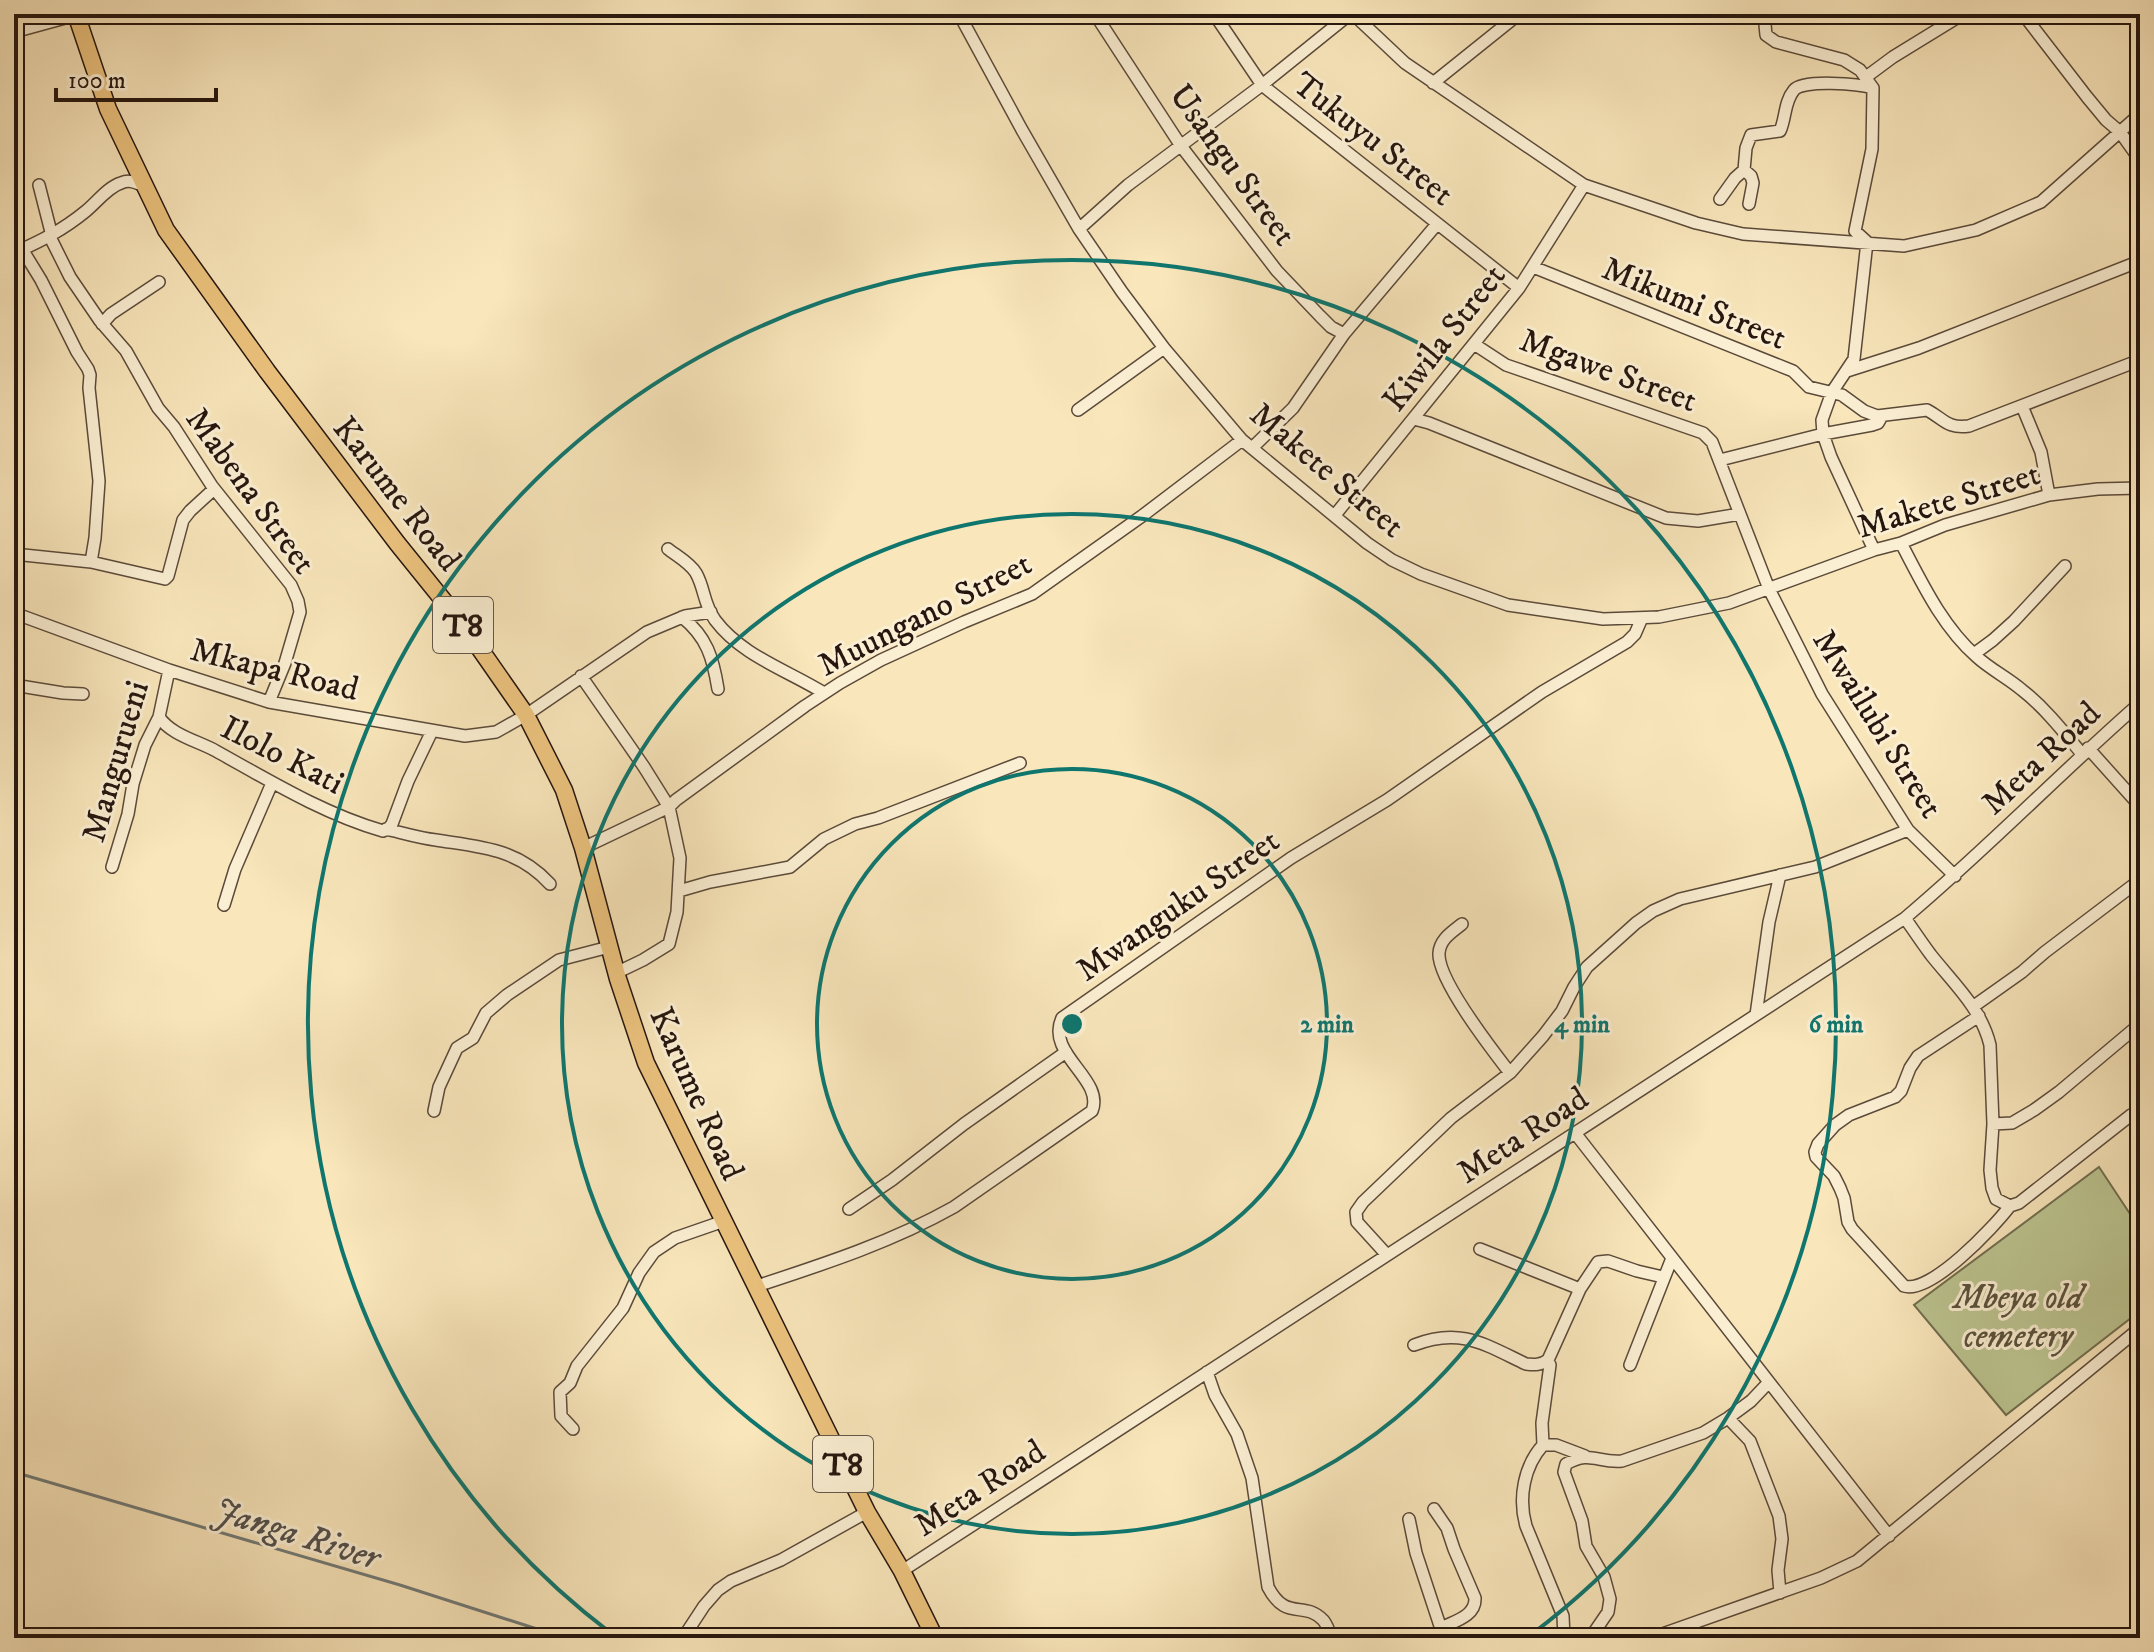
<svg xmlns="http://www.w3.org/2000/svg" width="2154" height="1652" viewBox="0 0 2154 1652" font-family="'IM FELL DW Pica',serif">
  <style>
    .green { fill: #bcc591; stroke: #716e50; stroke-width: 2 }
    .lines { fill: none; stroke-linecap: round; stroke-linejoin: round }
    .stream { stroke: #727a77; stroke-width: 3 }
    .minor-casing { stroke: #5b4a3a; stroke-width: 14 }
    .highway-casing { stroke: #26160f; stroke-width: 19 }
    .minor { stroke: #fbefd3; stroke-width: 11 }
    .highway { stroke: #ecc37e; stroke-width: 16 }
    .ring { fill: none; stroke: #0f766e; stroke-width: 4 }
    .labels { text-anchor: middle; stroke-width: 6; stroke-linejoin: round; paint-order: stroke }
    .shield { fill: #fbefd3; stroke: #66574a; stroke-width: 2 }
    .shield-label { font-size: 32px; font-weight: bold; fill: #26160f }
    .street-label { font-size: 34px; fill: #26160f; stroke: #fbefd3 }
    .park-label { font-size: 34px; font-style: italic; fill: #5a533c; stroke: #fbefd3 }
    .water-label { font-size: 36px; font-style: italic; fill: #52504c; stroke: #fbefd3 }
    .centre { fill: #0f766e; stroke: #fbefd3; stroke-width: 4 }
    .ring-label { font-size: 24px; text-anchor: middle; font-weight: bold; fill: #0f766e; stroke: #fbefd3; stroke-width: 6; stroke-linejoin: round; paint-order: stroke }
  </style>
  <rect width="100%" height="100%" fill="#f9e6bb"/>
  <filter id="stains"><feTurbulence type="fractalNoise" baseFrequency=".0025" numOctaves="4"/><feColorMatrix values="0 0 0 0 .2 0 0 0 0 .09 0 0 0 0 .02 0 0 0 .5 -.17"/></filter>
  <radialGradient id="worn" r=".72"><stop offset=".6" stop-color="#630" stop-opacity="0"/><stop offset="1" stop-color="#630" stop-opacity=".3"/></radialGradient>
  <path class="green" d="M2099 1167 2140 1229V1311L2006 1415 1914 1305Z"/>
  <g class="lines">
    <path class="stream" d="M14 1472 400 1585 565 1638"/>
    <g class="minor-casing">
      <path id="minor" d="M959 14 1022 130 1079 229 1122 292 1164 348 1242 440 1367 543 1392 560 1421 574 1508 605 1603 619 1659 617 1729 603 1874 550 1901 543 1945 525 2049 495 2098 489 2140 488
        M1095 14 1181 146 1277 271 1320 316 1331 327 1344 334
        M1214 14 1262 85 1519 288
        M1353 14 1405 63 1584 185 1696 223 1743 234 1904 246 1976 230 2041 202 2140 114
        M1764 14 1766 35 1776 42 1844 60 1860 70 1873 88 1872 149 1855 231 1867 242 1854 359 1832 392 1822 420 1823 434 1831 457 1874 550
        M2023 14 2087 97 2106 120 2120 132 2140 160
        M14 32 76 15
        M1866 77 1893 57 1963 14
        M1433 83 1519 14
        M39 185 52 236
        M1720 199 1735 178 1744 170
        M1749 204 1753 183 1751 176 1744 170 1746 148 1751 135 1780 131C1786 118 1784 102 1794 90 1803 79 1859 84 1873 88
        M1079 229 1128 185 1262 85 1350 14
        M50 237 70 277 100 321 126 351 158 408 174 427 212 486 291 585 298 601 300 612 285 663 269 702
        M22 249 41 280 77 352 88 369 90 375 89 388 99 481 95 538 91 562
        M14 253C41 241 63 230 86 211 97 202 108 187 121 183 130 179 137 183 146 187
        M1533 267 1793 371 1809 387 1842 395 1864 411 1877 416 1927 410C1944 419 1947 429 1969 426L2140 360
        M102 324 111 314 159 282
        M1474 344 1506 365 1703 433 1712 442 1769 589 1822 694 1908 830 1955 876
        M1847 371 1919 348 2140 261
        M2022 406 2041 452 2049 495
        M1078 410 1164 348
        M1414 419 1429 423 1666 518 1698 521 1740 514
        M1252 448 1293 408 1344 334 1437 224
        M1720 460 1823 434 1872 425 1878 423 1882 416
        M1335 515 1519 288 1584 185
        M1901 543C1922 583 1942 626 1977 657 1990 669 2008 678 2022 690 2045 708 2063 731 2082 754
        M668 549C677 556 690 563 696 573 705 589 703 603 715 620 742 656 787 670 824 693
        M14 554 91 562 165 579 168 576 183 520 190 511 214 489
        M14 613 169 670 269 702 465 736 496 732 526 715 647 632 685 616 711 612
        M682 617C707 637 713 658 718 689
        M1974 654 1993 640 2014 621 2065 566
        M581 676 644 767 669 807 680 858 677 912 669 944 643 960 616 973
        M14 685 63 693 83 694
        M159 717C171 735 198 741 216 751 270 781 324 814 383 831L388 829 392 824 408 781 432 731
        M2088 748 2140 806
        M386 829C403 833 419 838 436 840 480 847 517 848 550 884
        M583 848 669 807 676 800 805 706 840 683 881 660 964 622 1032 594 1142 516 1242 440
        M112 867 128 814 133 784 145 745 159 717 169 670
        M679 891 710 882 790 867 824 839 855 824 878 818 1020 763
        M224 905 235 869 272 783
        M1905 918C1914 931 1922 943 1931 955 1954 984 1981 1008 1990 1045L1993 1124 1990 1170 1992 1188 1996 1199 2010 1206 2019 1203 2131 1115 2140 1114
        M1462 924C1452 932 1440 939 1439 953 1437 979 1493 1051 1510 1073
        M1974 1006 2022 972 2045 952 2140 880
        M1756 1015 1769 922 1780 875
        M1979 1016 1918 1056 1910 1068 1901 1091 1895 1097 1849 1115 1835 1125 1818 1144 1815 1152 1816 1157 1834 1176 1840 1188 1844 1198 1848 1222 1852 1229 1904 1286C1930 1295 1994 1227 2010 1206
        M434 1111 439 1087 457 1048 473 1038 486 1013 507 995 559 960 609 947
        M1993 1124 2012 1123 2034 1110 2059 1092 2140 1024
        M1575 1133 1889 1536
        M849 1209 892 1180 964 1124 1066 1052
        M1480 1249 1580 1289
        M1387 1255 1357 1222 1356 1212 1363 1202 1451 1118 1510 1073 1543 1036 1562 1011 1574 987 1587 967 1636 923 1653 911 1680 899 1815 867 1908 830
        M757 1286C824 1264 892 1242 954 1207L1092 1111C1105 1079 1045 1054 1062 1018L1291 858 1387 800 1542 692 1627 642 1635 634 1642 618
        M1414 1345C1460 1327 1484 1344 1526 1364 1535 1365 1541 1365 1548 1360L1580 1289 1598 1262 1608 1261 1637 1271 1663 1277
        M1630 1365 1672 1258
        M1207 1372 1215 1395 1237 1434 1252 1478 1268 1587C1286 1622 1304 1600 1323 1620 1327 1624 1329 1632 1332 1638
        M1728 1418 1750 1441 1779 1516 1782 1539 1778 1570 1780 1593
        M573 1429 561 1416 560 1392 570 1383 577 1366 623 1308 639 1273 654 1252 675 1238 724 1221
        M1543 1445 1542 1423 1550 1365 1548 1360
        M1434 1509 1447 1528 1454 1549 1475 1598C1476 1616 1455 1621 1441 1628
        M1409 1519 1416 1553 1444 1638
        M902 1571 1905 918C1986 850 2060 773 2140 703
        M683 1638 704 1606 718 1590 731 1581 781 1560 867 1512
        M1536 1638H1540
        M1564 1638 1563 1616 1526 1526C1518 1498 1524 1466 1543 1445H1556L1585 1456
        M1587 1638 1595 1631 1608 1612 1610 1599 1604 1577 1586 1546 1582 1521 1564 1472 1566 1464C1590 1450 1597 1463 1622 1461L1703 1433 1728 1418 1751 1401 1769 1382
        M1651 1638 1821 1578 1857 1561 2140 1328"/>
    </g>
    <g class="highway-casing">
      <path id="highway" d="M76 14 108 109 166 230 267 371 397 543 464 626 526 715 564 790 583 848 618 979 646 1063 867 1512 902 1571 935 1638"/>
    </g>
    <use href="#minor" class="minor"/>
    <use href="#highway" class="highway"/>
  </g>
  <g class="ring">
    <circle cx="1072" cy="1024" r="255"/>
    <circle cx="1072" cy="1024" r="510"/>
    <path d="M612 1634A764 764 0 1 1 1532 1634"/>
  </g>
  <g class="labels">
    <g class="shield">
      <rect x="433" y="597" width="60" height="56" rx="6"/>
      <rect x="813" y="1436" width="60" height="56" rx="6"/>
    </g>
    <g class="shield-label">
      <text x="463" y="636">T8</text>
      <text x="843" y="1475">T8</text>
    </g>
    <g class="street-label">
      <text transform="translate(1374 138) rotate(38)" y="12">Tukuyu Street</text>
      <text transform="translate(1234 164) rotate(54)" y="12">Usangu Street</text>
      <text transform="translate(1695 302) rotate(22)" y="12">Mikumi Street</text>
      <text transform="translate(1443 337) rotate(-52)" y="12">Kiwila Street</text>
      <text transform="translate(1609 369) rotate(20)" y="12">Mgawe Street</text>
      <text transform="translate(1328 469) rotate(40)" y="12">Makete Street</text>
      <text transform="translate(252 490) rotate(54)" y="12">Mabena Street</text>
      <text transform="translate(398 493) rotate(52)" y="12">Karume Road</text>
      <text transform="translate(1948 499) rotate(-17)" y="12">Makete Street</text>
      <text transform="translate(924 613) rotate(-27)" y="12">Muungano Street</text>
      <text transform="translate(275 668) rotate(14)" y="12">Mkapa Road</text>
      <text transform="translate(1879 723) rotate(58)" y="12">Mwailubi Street</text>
      <text transform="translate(283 754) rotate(27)" y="12">Ilolo Kati</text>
      <text transform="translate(2040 757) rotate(-43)" y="12">Meta Road</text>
      <text transform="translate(114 761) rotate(-74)" y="12">Mangurueni</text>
      <text transform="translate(1177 904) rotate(-35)" y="12">Mwanguku Street</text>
      <text transform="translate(698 1093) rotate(66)" y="12">Karume Road</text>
      <text transform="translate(1522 1134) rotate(-33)" y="12">Meta Road</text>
      <text transform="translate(979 1487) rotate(-33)" y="12">Meta Road</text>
    </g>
    <g class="park-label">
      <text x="2018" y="1308">Mbeya old<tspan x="2018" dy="39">cemetery</tspan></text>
    </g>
    <g class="water-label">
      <text transform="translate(297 1532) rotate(17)" y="13">Janga River</text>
    </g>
  </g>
  <circle cx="1072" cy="1024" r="12" class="centre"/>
  <g class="ring-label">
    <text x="1327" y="1032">2 min</text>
    <text x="1582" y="1032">4 min</text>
    <text x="1836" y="1032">6 min</text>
  </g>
  <rect width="2154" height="1652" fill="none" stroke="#f9e6bb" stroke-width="48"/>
  <rect x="16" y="16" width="2122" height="1620" fill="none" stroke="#26160f" stroke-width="4"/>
  <rect x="24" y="24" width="2106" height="1604" fill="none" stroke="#26160f" stroke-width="2"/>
  <path d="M56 88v12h160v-12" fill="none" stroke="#26160f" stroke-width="4"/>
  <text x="68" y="88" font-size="24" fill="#26160f" stroke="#fbefd3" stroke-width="6" paint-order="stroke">100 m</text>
  <rect width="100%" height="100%" filter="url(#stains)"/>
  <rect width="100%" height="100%" fill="url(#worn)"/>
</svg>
